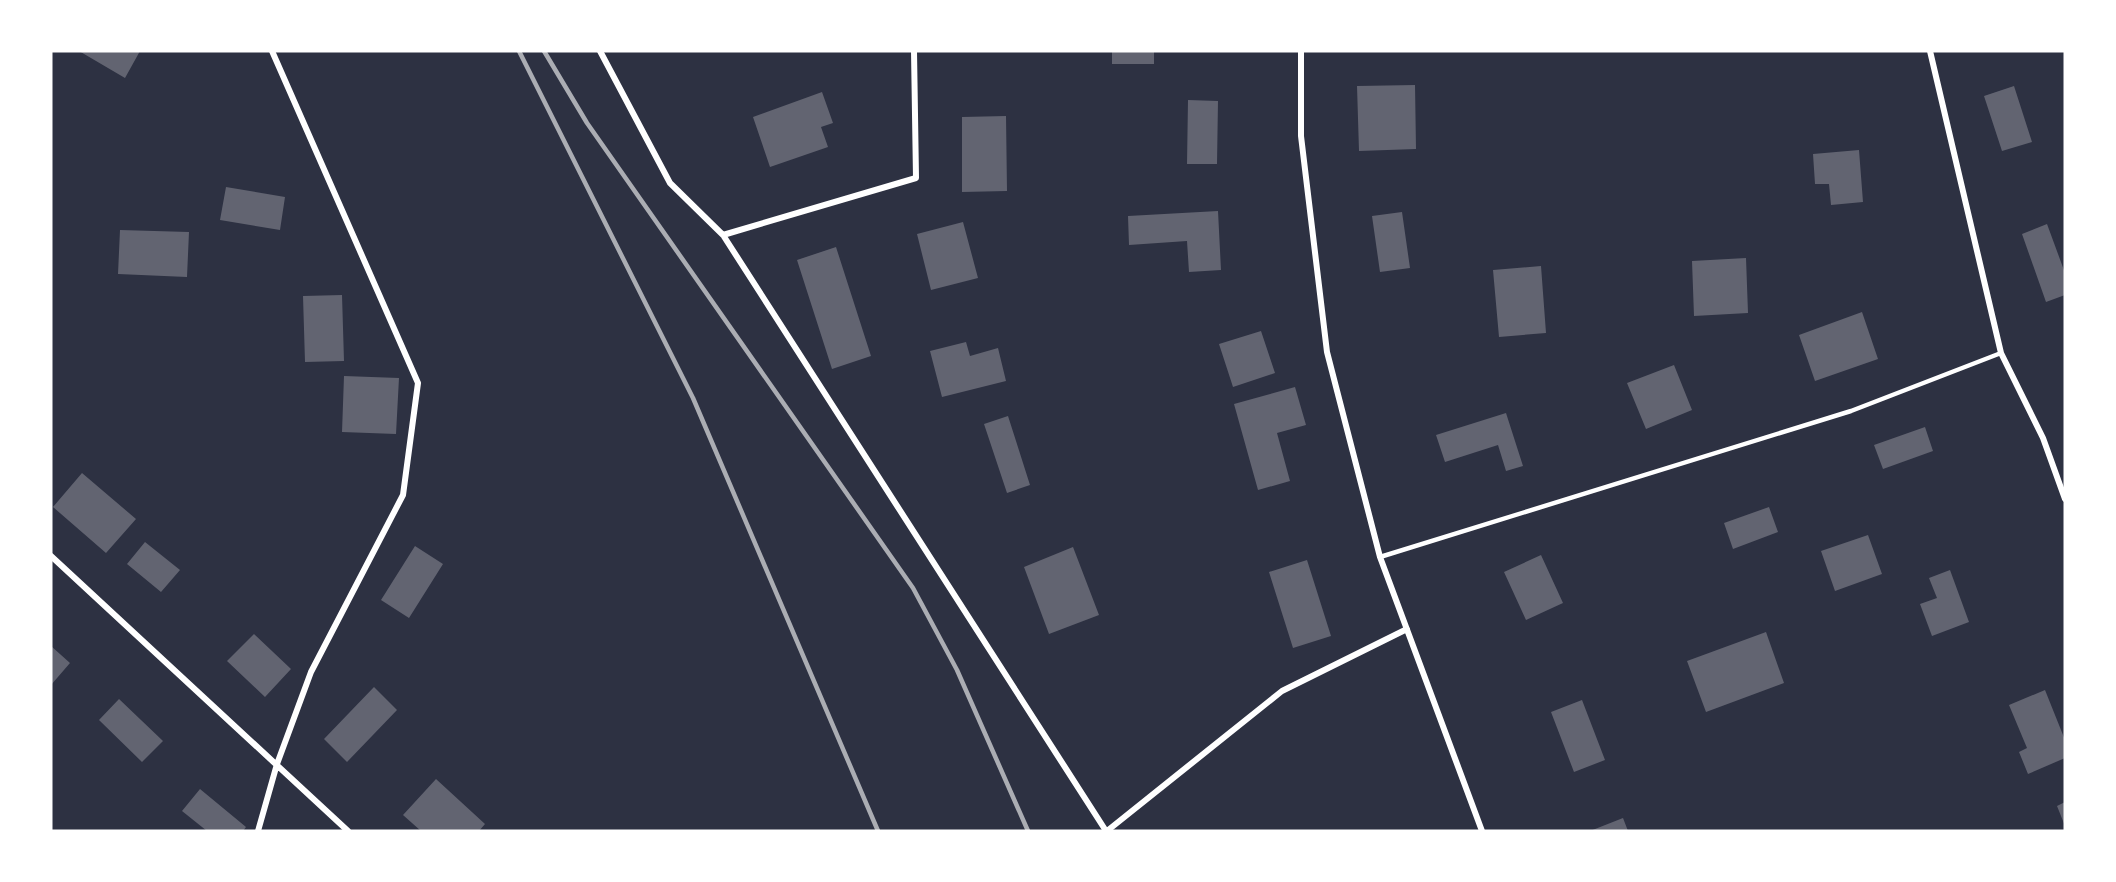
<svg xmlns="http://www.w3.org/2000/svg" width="2116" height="882" viewBox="0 0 2116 882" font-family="'DM Sans',sans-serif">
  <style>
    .building { fill: #626471 }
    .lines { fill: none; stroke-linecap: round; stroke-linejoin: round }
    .service { stroke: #fff; stroke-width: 4.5 }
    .minor { stroke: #fff; stroke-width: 6 }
    .rail { stroke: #abadb3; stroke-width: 4.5 }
  </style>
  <rect width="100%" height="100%" fill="#2d3142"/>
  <path class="building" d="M79 51H140L125 78Z
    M1112 51H1154V64H1112Z
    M1415 85 1416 149 1359 151 1357 86Z
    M2014 86 2032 142 2002 151 1984 96Z
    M822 92 833 123 821 127 828 147 770 167 753 117Z
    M1188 100 1218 101 1217 164H1187Z
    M1006 116 1007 191 962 192V117Z
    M1859 150 1863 202 1831 205 1829 184H1815L1813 154Z
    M226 187 285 197 280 230 220 220Z
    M1218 211 1221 270 1189 272 1187 241 1129 245 1128 216Z
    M1402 212 1410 268 1380 272 1372 216Z
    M963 222 978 278 931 290 917 234Z
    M2047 224 2065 273V295L2046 302 2022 234Z
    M120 230 189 232 187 277 118 274Z
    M836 247 871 356 832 369 797 260Z
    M1746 258 1748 313 1694 316 1692 261Z
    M1541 266 1546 333 1499 337 1493 270Z
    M342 295 344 361 305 362 303 296Z
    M1862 312 1878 359 1815 381 1799 335Z
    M1261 331 1275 373 1233 387 1219 344Z
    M966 342 970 356 998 348 1006 381 942 397 930 351Z
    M1674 365 1692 410 1646 429 1627 383Z
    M344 376 399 378 396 434 342 432Z
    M1295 387 1306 425 1277 433 1290 481 1258 490 1234 404Z
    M1506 413 1523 466 1506 471 1498 445 1445 462 1436 435Z
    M1008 416 1030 485 1007 493 984 424Z
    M1925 427 1933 451 1883 469 1874 445Z
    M82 473 136 519 106 553 53 507Z
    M1769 507 1778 532 1733 549 1724 523Z
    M1868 535 1882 574 1835 591 1821 551Z
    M145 542 180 570 161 592 127 564Z
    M415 546 443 564 409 618 381 600Z
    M1073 547 1099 615 1049 634 1024 567Z
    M1541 555 1563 603 1526 620 1504 572Z
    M1307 560 1331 636 1293 648 1269 572Z
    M1950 570 1969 622 1932 636 1920 604 1937 598 1929 578Z
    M1766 632 1784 683 1706 712 1687 661Z
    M254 634 291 669 265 697 227 661Z
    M51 646 70 663 51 685Z
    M374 687 397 710 347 762 324 739Z
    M2045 690 2065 740V758L2028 774 2019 752 2027 748 2009 705Z
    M119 699 163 741 142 762 99 720Z
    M1582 700 1605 760 1574 772 1551 712Z
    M436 779 485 824 479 831H421L403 815Z
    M200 789 246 827 243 831H207L182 811Z
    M2065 802V826L2057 806Z
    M1623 818 1628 831H1590Z"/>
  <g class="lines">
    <path class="service" d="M1380 557 1851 411 2001 353"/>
    <path class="minor" d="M600 51 670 183 723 235 1106 831
      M1301 51V136L1327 352 1380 557 1482 831
      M1930 51 2001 353 2043 438 2065 499
      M723 235 916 178 914 51
      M51 556 348 831
      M258 831 277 764 311 672 403 495 418 383 272 51
      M1107 831 1282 691 1407 629"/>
    <path class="rail" d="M519 51 693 398 878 831
      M544 51 587 123 913 588 957 670 1028 831"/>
  </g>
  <rect width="2116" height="882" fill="none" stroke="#ffffff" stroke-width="105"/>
</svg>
